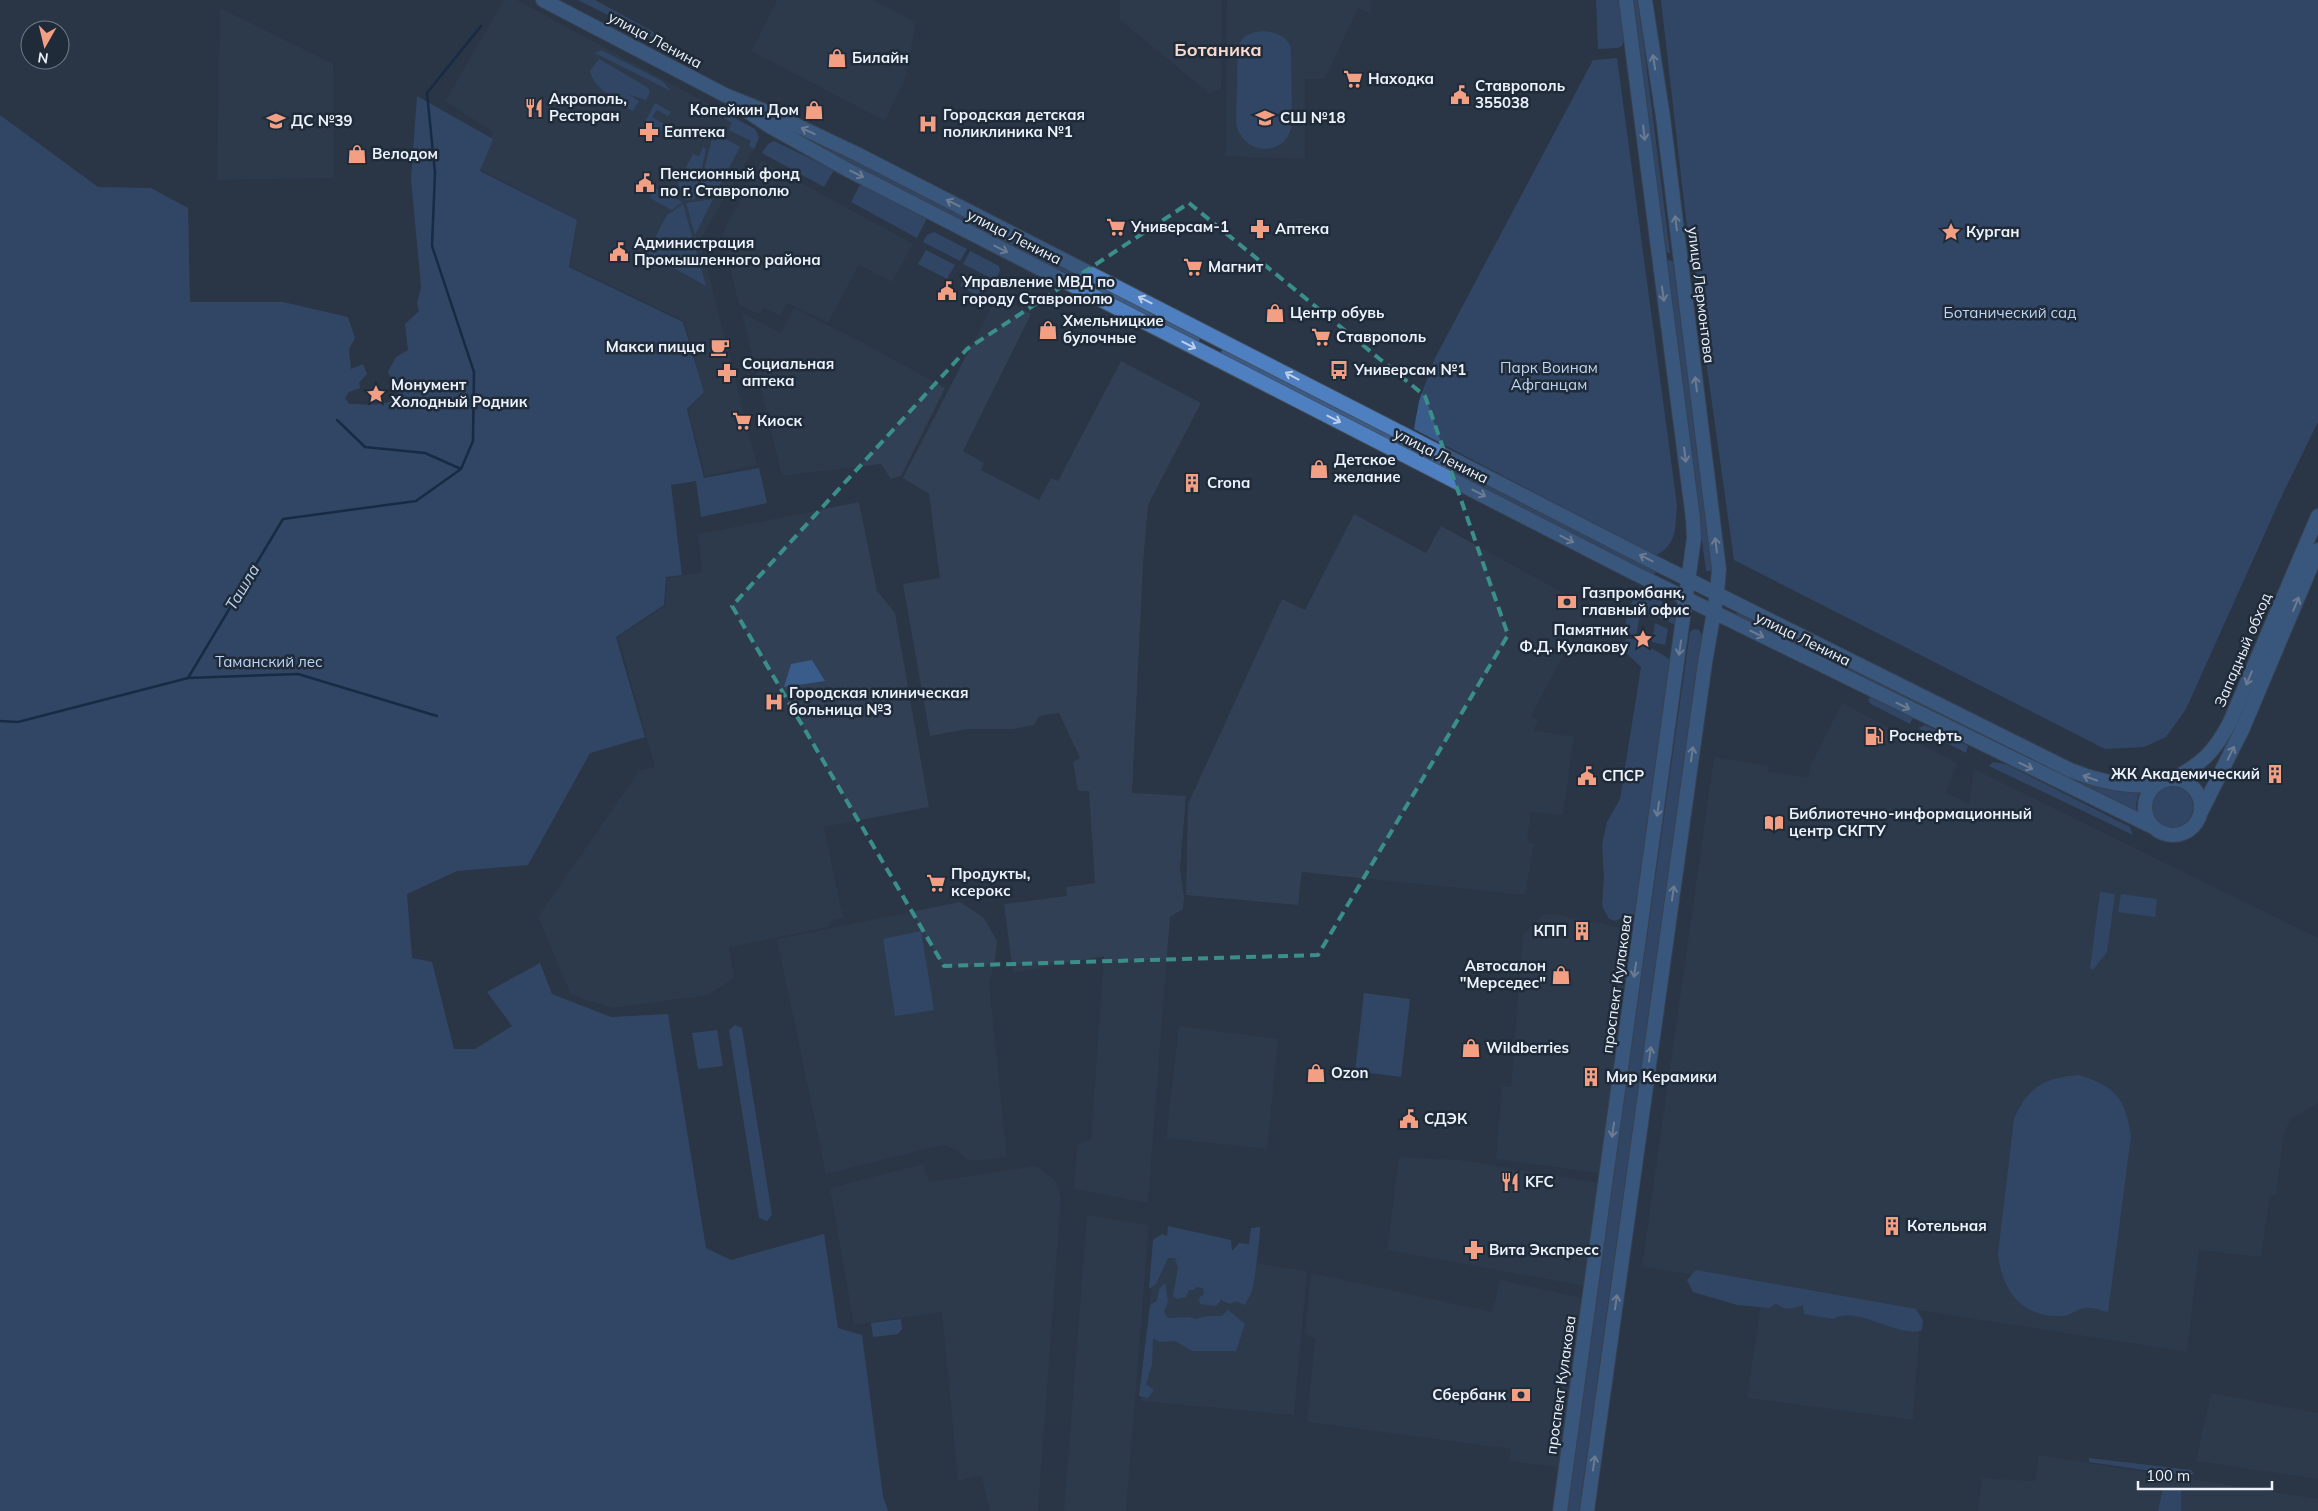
<svg xmlns="http://www.w3.org/2000/svg" width="2318" height="1511" viewBox="0 0 2318 1511" font-family="Mulish,sans-serif">
  <style>
    .built { fill: #314054 }
    .green { fill: #3a5c8b }
    .lines { fill: none; stroke-linecap: round; stroke-linejoin: round }
    .stream { stroke: #041f43; stroke-width: 2.5 }
    .major-casing { stroke: #46505d; stroke-width: 16 }
    .major { stroke: #4d7fc1; stroke-width: 14 }
    .oneway { stroke: #bcd0ea }
    .marked { fill: none; stroke: #3b8f8a; stroke-width: 4; stroke-dasharray: 10 6; stroke-linejoin: round }
    .labels { text-anchor: middle; stroke-width: 5; stroke-linejoin: round; paint-order: stroke }
    .street-label { font-size: 15px; fill: #ebf2fc; stroke: #202b3a }
    .poi-label { font-size: 15px; font-weight: bold; fill: #ebf2fc; stroke: #202b3a; text-anchor: start }
    .park-label { font-size: 15px; fill: #bdd4f3; stroke: #202b3a }
    .water-label { font-size: 16px; font-style: italic; fill: #bbd2f1; stroke: #202b3a }
    .quarter-label { font-size: 18px; font-weight: bold; fill: #f8d7cc; stroke: #202b3a }
  </style>
  <rect width="100%" height="100%" fill="#2a3545"/>
  <path class="built" d="M504 0H517L755 129 758 134 754 149 700 240 757 465 705 476 688 410 704 392 684 321 570 266 577 220 481 170 493 132 445 101Z
    M777 0H873L916 22 906 76 885 121 751 51Z
    M1120 0H1222L1221 88 1210 94 1120 20Z
    M1227 0H1371V14L1358 8 1325 79H1305V159L1226 156Z
    M220 8 333 64 334 178 217 180Z
    M761 161 913 244 892 282 859 265 828 323 787 303 780 316 765 308 759 314 739 305 722 234Z
    M997 296 1031 314 963 451 984 463 981 470 1039 500 1051 478 1058 481 1121 361 1201 403 1148 505 1143 564 1132 793 1186 796 1180 868 1184 897 1183 909 1170 917 1148 1203 1074 1189 1077 1145 1091 1139 1104 956 1013 973 1004 904 1067 896 1066 887 1095 883 1089 791H1078L1073 762 1080 758 1059 713 1039 716 1034 725 1013 729H968L930 736 903 584 940 578 929 494 903 478Z
    M794 308 862 342 945 388 901 476 891 479 881 464 782 476 742 313 781 333Z
    M859 502 877 591 895 613 929 807 824 827 843 918 832 920 829 927 729 947 734 978 708 995 613 1008 571 995 538 917 639 771 655 767 618 637 665 606 667 578 702 572 698 534Z
    M1354 514 1426 553 1441 526 1589 607 1531 716 1539 720 1533 730 1574 737 1563 815 1531 812 1527 842 1534 844 1525 895 1302 872 1298 905 1186 895 1188 804 1282 599 1305 610Z
    M1842 703 1957 763 1946 792 1969 804 1974 769 2318 938V1103L2290 1120 2284 1134 2276 1195H2270L2261 1257 2199 1250 2187 1352 1642 1267 1714 757 1769 766 1768 772 1808 777 1810 766Z
    M960 902 984 918 997 941 995 961 989 984 1007 1157 977 1161 966 1159 955 1149 942 1145 826 1174 777 939Z
    M1554 914 1637 931 1605 1174 1496 1159 1502 1086 1511 1087 1523 935 1542 915Z
    M1179 1026 1278 1039 1267 1149 1166 1138Z
    M1399 1157 1459 1160 1599 1183 1585 1286 1387 1250Z
    M923 1164 929 1182 1036 1166 1056 1181 1061 1198 1038 1511H990L981 1475 958 1481 942 1312 854 1325 830 1188Z
    M1087 1215 1149 1225 1126 1511H1064Z
    M1155 1247 1307 1271 1294 1415 1141 1401Z
    M1311 1273 1492 1312 1500 1280 1579 1297 1582 1300 1562 1468 1509 1461 1511 1449 1307 1422 1315 1339 1305 1334Z
    M1762 1298 1920 1321 1913 1420 1747 1398Z
    M2211 1393 2318 1413V1479L2196 1461Z
    M2039 1455 2318 1499V1511H1978L1982 1478 2035 1481Z"/>
  <path class="green" d="M578 0H595L661 36 660 41Z
    M1596 0H1619L1624 39 1622 46 1618 48 1598 49Z
    M1632 0H1638L1670 253 1665 252Z
    M1661 0H2318V422L2283 493 2186 709 2166 737 2144 747 2105 749 1734 560 1685 211Z
    M1264 31C1277 33 1285 35 1291 47L1292 123C1288 158 1243 157 1236 123L1238 46C1244 34 1252 32 1264 31Z
    M601 50 662 81 671 91 595 53Z
    M1617 58 1677 505C1675 528 1678 544 1655 556L1414 429 1419 401 1434 360 1593 60Z
    M599 59 647 87 650 92 646 100 628 94 639 101 633 111 622 105 626 97 622 101C606 93 595 88 590 71Z
    M417 96 493 139 480 171 577 220 569 267 683 322 704 392 687 409 704 478 759 468 767 503 701 517 696 481 671 485 682 575 666 577 664 605 616 637 645 737 590 753 528 865 457 871 407 894 412 958 432 962 454 1049H475L512 1026 487 992 540 963 552 994 611 1017 668 1014 706 1248 731 1260 824 1234 838 1328 862 1335 883 1496 888 1511H0V115L98 187 151 188 188 208 190 302H283L348 317 355 338 349 349 351 369 363 364 367 374 359 383 360 388 349 392 345 398 349 404C365 404 386 408 398 396L397 383 392 381 388 372 396 357 408 350 405 324 419 311 417 304 421 286 411 180Z
    M655 103 671 112 668 116 657 110 652 117 664 124 661 131 645 122Z
    M724 117H733L755 129 759 138 754 149 749 146 751 141 729 130 732 123 724 118Z
    M719 135 740 147 714 196 697 198 712 139 716 141Z
    M774 141 834 170 824 187 762 153 768 144Z
    M820 141 1200 336 1199 342 851 165 817 146Z
    M703 147 706 149 695 199 685 200 678 183 693 154 699 156Z
    M861 183 927 218 917 238 851 202Z
    M655 188 682 202 672 210 650 198Z
    M713 199 695 235 686 203Z
    M683 204 706 286 647 253 667 215Z
    M934 232 967 249 960 261 923 242 927 235Z
    M926 250 955 265 947 279 918 264Z
    M970 251 999 266 1000 271 995 280 963 264Z
    M1668 260 1673 261 1714 571H1706L1666 262Z
    M966 274 984 284 978 296 960 286Z
    M1223 348 1656 570V572L1653 576 1220 354Z
    M1639 588C1657 598 1674 604 1677 626L1631 604Z
    M1628 609 1640 615 1636 637 1624 635Z
    M1737 612 2077 779 2140 790 2136 804 2137 814 1736 616Z
    M1655 623 1668 629 1665 645 1652 642Z
    M1694 629 1699 630 1702 635 1579 1511H1566L1690 632Z
    M1626 639H1636L1673 661 1637 923 1625 922 1621 918 1616 921 1609 919 1602 906 1604 878 1602 844 1607 822 1620 799 1641 667 1622 649Z
    M812 660 825 681 784 687 791 664Z
    M1872 695 1914 716 1910 724 1871 704 1868 700Z
    M1925 725 1968 746 1966 753 1918 728Z
    M1993 762 2006 764 2130 827 2133 835 1989 766Z
    M2151 807a21 21 0 1 1 42 0a21 21 0 1 1-42 0Z
    M2100 892 2115 894 2107 952 2093 970 2090 968Z
    M2121 894 2157 899 2155 917 2118 912Z
    M921 931 934 1010 895 1016 883 939Z
    M1364 993 1410 999 1401 1077 1355 1071Z
    M735 1025 742 1028 772 1215 767 1221 759 1218 729 1030Z
    M717 1030 723 1066 698 1069 692 1033Z
    M2079 1075C2116 1087 2125 1098 2131 1136L2108 1312C2101 1311 2092 1307 2085 1308 2077 1309 2071 1315 2063 1316 2022 1318 2002 1291 1998 1254L2014 1119C2028 1086 2045 1078 2079 1075Z
    M1168 1226 1231 1240 1232 1251 1239 1243 1249 1244 1251 1228 1260 1227C1261 1232 1254 1284 1252 1290 1251 1295 1247 1300 1245 1305L1236 1301 1230 1304 1221 1300 1216 1306 1200 1304 1199 1298 1204 1294 1203 1288 1196 1287 1194 1290H1189L1186 1297 1177 1299 1173 1296 1178 1268 1175 1258H1168L1156 1284 1149 1289 1153 1240 1162 1234 1167 1236Z
    M1696 1270 1916 1309 1923 1320 1922 1330C1900 1339 1856 1304 1833 1319L1804 1314 1803 1305C1792 1309 1784 1311 1776 1303L1770 1308 1737 1305 1693 1292 1687 1280Z
    M1165 1283 1168 1302 1164 1312 1168 1318 1189 1317 1195 1319 1208 1316H1222L1228 1310 1245 1324 1236 1351H1192L1175 1341 1160 1342 1153 1338 1152 1364 1146 1384 1154 1390 1148 1398 1139 1396 1150 1305 1157 1301 1159 1289Z
    M901 1319 902 1329 898 1334 873 1337 871 1323Z
    M2089 1458 2191 1470 2194 1474 2186 1476 2089 1462Z
    M2163 1489H2181V1511H2158Z"/>
  <g class="lines">
    <path class="stream" d="M337 420 365 447 425 453 461 469
      M188 678 298 674 437 716
      M0 721 18 722 188 678 283 519 416 501 461 469 473 441 474 372 432 246 435 173 427 93 481 26"/>
    <g class="major-casing">
      <path id="major" d="M543 0 725 95 777 116 857 154 1649 560 2070 770C2099 782 2125 787 2155 785
        M744 109 771 127 848 170 1632 572 2153 827
        M2173 779C2202 764 2215 751 2230 722L2318 516
        M2145 807a28 28 0 1 1 56 0a28 28 0 1 1-56 0Z
        M2201 812 2243 728 2318 550
        M1560 1511 1694 538 1693 519 1626 0
        M1587 1511 1705 663 1717 594 1719 569 1663 117 1645 0"/>
    </g>
    <use href="#major" class="major"/>
  </g>
  <defs><path id="oneway-shaft" d="M-6 0H5M1.5-3L5.5 0L1.5 3" fill="none" stroke-width="1.6" stroke-linecap="round" stroke-linejoin="round" transform="scale(1.25)"/></defs>
  <g class="oneway">
    <use href="#oneway-shaft" transform="translate(1654 62) rotate(-99)"/>
    <use href="#oneway-shaft" transform="translate(808 131) rotate(-155)"/>
    <use href="#oneway-shaft" transform="translate(1644 133) rotate(83)"/>
    <use href="#oneway-shaft" transform="translate(857 174) rotate(27)"/>
    <use href="#oneway-shaft" transform="translate(953 203) rotate(-153)"/>
    <use href="#oneway-shaft" transform="translate(1676 223) rotate(-97)"/>
    <use href="#oneway-shaft" transform="translate(1001 249) rotate(27)"/>
    <use href="#oneway-shaft" transform="translate(1663 294) rotate(82)"/>
    <use href="#oneway-shaft" transform="translate(1145 300) rotate(-153)"/>
    <use href="#oneway-shaft" transform="translate(1189 345) rotate(27)"/>
    <use href="#oneway-shaft" transform="translate(1292 376) rotate(-152)"/>
    <use href="#oneway-shaft" transform="translate(1696 384) rotate(-97)"/>
    <use href="#oneway-shaft" transform="translate(1334 419) rotate(27)"/>
    <use href="#oneway-shaft" transform="translate(1685 455) rotate(83)"/>
    <use href="#oneway-shaft" transform="translate(1479 493) rotate(27)"/>
    <use href="#oneway-shaft" transform="translate(1567 539) rotate(27)"/>
    <use href="#oneway-shaft" transform="translate(1716 545) rotate(-97)"/>
    <use href="#oneway-shaft" transform="translate(1646 558) rotate(-153)"/>
    <use href="#oneway-shaft" transform="translate(2296 604) rotate(-67)"/>
    <use href="#oneway-shaft" transform="translate(1757 634) rotate(26)"/>
    <use href="#oneway-shaft" transform="translate(1680 648) rotate(98)"/>
    <use href="#oneway-shaft" transform="translate(2249 678) rotate(113)"/>
    <use href="#oneway-shaft" transform="translate(1903 706) rotate(26)"/>
    <use href="#oneway-shaft" transform="translate(2231 753) rotate(-64)"/>
    <use href="#oneway-shaft" transform="translate(1692 754) rotate(-82)"/>
    <use href="#oneway-shaft" transform="translate(2026 766) rotate(26)"/>
    <use href="#oneway-shaft" transform="translate(2090 778) rotate(-161)"/>
    <use href="#oneway-shaft" transform="translate(1658 809) rotate(98)"/>
    <use href="#oneway-shaft" transform="translate(1673 893) rotate(-82)"/>
    <use href="#oneway-shaft" transform="translate(1635 970) rotate(98)"/>
    <use href="#oneway-shaft" transform="translate(1650 1054) rotate(-82)"/>
    <use href="#oneway-shaft" transform="translate(1613 1130) rotate(98)"/>
    <use href="#oneway-shaft" transform="translate(1616 1302) rotate(-82)"/>
    <use href="#oneway-shaft" transform="translate(1594 1463) rotate(-82)"/>
  </g>
  <path d="M0 0H2318V1511H0ZM1189 203 1425 396 1508 635 1318 955 944 966 732 606 967 349Z" fill="#2a3545" fill-opacity=".55" fill-rule="evenodd"/>
  <path class="marked" d="M1189 203 1425 396 1508 635 1318 955 944 966 732 606 967 349Z"/>
  <defs>
    <g id="shop-bare" transform="scale(1.5)"><path d="M-5-2.5h2.3a2.7 3.5 0 0 1 5.4 0H5L5.5 6h-11ZM-1.5-2.5h3a1.5 2.3 0 0 0-3 0Z" fill="#f39f83" stroke="#202b3a" stroke-width="2.5" paint-order="stroke"/></g>
    <g id="supermarket-bare" transform="scale(1.5)"><path d="M-6-5.5h2.5l.6 2H6L4.5 2H-2.5L-4.4-4H-6ZM-1.5 3.2a1.3 1.3 0 1 0 .1 0ZM3 3.2a1.3 1.3 0 1 0 .1 0Z" fill="#f39f83" stroke="#202b3a" stroke-width="2.5" paint-order="stroke"/></g>
    <g id="civic-bare" transform="scale(1.5)"><path d="M-.6-6.5H3V-4.5H.6V-3L4-1V1h2V6H-6V1h2V-1L-.6-3ZM-1.2 2.5V6h2.4V2.5Z" fill="#f39f83" stroke="#202b3a" stroke-width="2.5" paint-order="stroke"/></g>
    <g id="restaurant-bare" transform="scale(1.5)"><path d="M-5-6h1v4h1v-4h1v4h1v-4h1v5L-1.5 .5V6h-2V.5L-5-1ZM5-6V6H3V1.5H1.5Q1.5-4 5-6Z" fill="#f39f83" stroke="#202b3a" stroke-width="2.5" paint-order="stroke"/></g>
    <g id="school-bare" transform="scale(1.5)"><path d="M0-5L7-2L0 1L-7-2ZM-4 1L0 2.5L4 1V4Q0 6-4 4Z" fill="#f39f83" stroke="#202b3a" stroke-width="2.5" paint-order="stroke"/></g>
    <g id="hospital-bare" transform="scale(1.5)"><path d="M-5-5h3v3.5h4V-5h3V5h-3V1.5h-4V5h-3Z" fill="#f39f83" stroke="#202b3a" stroke-width="2.5" paint-order="stroke"/></g>
    <g id="pharmacy-bare" transform="scale(1.5)"><path d="M-2-6h4v4h4v4h-4v4h-4v-4h-4v-4h4Z" fill="#f39f83" stroke="#202b3a" stroke-width="2.5" paint-order="stroke"/></g>
    <g id="sight-bare" transform="scale(1.5)"><path d="M0-6L1.8-2.2L6-1.7L2.9 1.2L3.7 5.4L0 3.3L-3.7 5.4L-2.9 1.2L-6-1.7L-1.8-2.2Z" fill="#f39f83" stroke="#202b3a" stroke-width="2.5" paint-order="stroke"/></g>
    <g id="cafe-bare" transform="scale(1.5)"><path d="M-5.5-4.5H6V0H3Q3 3.5 0 3.5H-2.5Q-5.5 3.5-5.5 0ZM3-3.2v2h1.7v-2ZM-6 4.5H4V6H-6Z" fill="#f39f83" stroke="#202b3a" stroke-width="2.5" paint-order="stroke"/></g>
    <g id="bus-bare" transform="scale(1.5)"><path d="M-5-6H5V4H4V6H2V4H-2V6H-4V4H-5ZM-3.5-4V0h7V-4ZM-3.5 1.2v1.5H-2V1.2ZM2 1.2v1.5H3.5V1.2Z" fill="#f39f83" stroke="#202b3a" stroke-width="2.5" paint-order="stroke"/></g>
    <g id="building-bare" transform="scale(1.5)"><path d="M-4-6H4V6H1V3H-1V6H-4ZM-2.5-4.3h1.7v1.8h-1.7ZM.8-4.3h1.7v1.8H.8ZM-2.5-1h1.7V.8h-1.7ZM.8-1h1.7V.8H.8Z" fill="#f39f83" stroke="#202b3a" stroke-width="2.5" paint-order="stroke"/></g>
    <g id="bank-bare" transform="scale(1.5)"><path d="M-6-4H6V4H-6ZM0-2.3a2.3 2.3 0 1 0 0 4.6a2.3 2.3 0 1 0 0-4.6Z" fill="#f39f83" stroke="#202b3a" stroke-width="2.5" paint-order="stroke"/></g>
    <g id="fuel-bare" transform="scale(1.5)"><path d="M-5.5-6h7V0h2V4h1.3V-2.5L3-4.5l.8-.8L6-3V5H2.5V1h-1V6h-7ZM-4.2-4.7v3.2H.2V-4.7Z" fill="#f39f83" stroke="#202b3a" stroke-width="2.5" paint-order="stroke"/></g>
    <g id="library-bare" transform="scale(1.5)"><path d="M-6-4Q-3-5.5-.7-3.5V5Q-3 3-6 4ZM6-4Q3-5.5 .7-3.5V5Q3 3 6 4Z" fill="#f39f83" stroke="#202b3a" stroke-width="2.5" paint-order="stroke"/></g>
  </defs>
  <g fill-rule="evenodd">
    <use href="#shop-bare" x="837" y="58"/>
    <use href="#supermarket-bare" x="1353" y="79"/>
    <use href="#civic-bare" x="1460" y="95"/>
    <use href="#restaurant-bare" x="534" y="108"/>
    <use href="#shop-bare" x="814" y="110"/>
    <use href="#school-bare" x="1265" y="118"/>
    <use href="#school-bare" x="276" y="121"/>
    <use href="#hospital-bare" x="928" y="124"/>
    <use href="#pharmacy-bare" x="649" y="132"/>
    <use href="#shop-bare" x="357" y="154"/>
    <use href="#civic-bare" x="645" y="183"/>
    <use href="#supermarket-bare" x="1116" y="227"/>
    <use href="#pharmacy-bare" x="1260" y="229"/>
    <use href="#sight-bare" x="1951" y="232"/>
    <use href="#civic-bare" x="619" y="252"/>
    <use href="#supermarket-bare" x="1193" y="267"/>
    <use href="#civic-bare" x="947" y="291"/>
    <use href="#shop-bare" x="1275" y="313"/>
    <use href="#shop-bare" x="1048" y="330"/>
    <use href="#supermarket-bare" x="1321" y="337"/>
    <use href="#cafe-bare" x="720" y="347"/>
    <use href="#bus-bare" x="1339" y="370"/>
    <use href="#pharmacy-bare" x="727" y="373"/>
    <use href="#sight-bare" x="376" y="394"/>
    <use href="#supermarket-bare" x="742" y="421"/>
    <use href="#shop-bare" x="1319" y="469"/>
    <use href="#building-bare" x="1192" y="483"/>
    <use href="#bank-bare" x="1567" y="602"/>
    <use href="#sight-bare" x="1643" y="639"/>
    <use href="#hospital-bare" x="774" y="702"/>
    <use href="#fuel-bare" x="1874" y="736"/>
    <use href="#building-bare" x="2275" y="774"/>
    <use href="#civic-bare" x="1587" y="776"/>
    <use href="#library-bare" x="1774" y="823"/>
    <use href="#supermarket-bare" x="936" y="883"/>
    <use href="#building-bare" x="1582" y="931"/>
    <use href="#shop-bare" x="1561" y="975"/>
    <use href="#shop-bare" x="1471" y="1048"/>
    <use href="#shop-bare" x="1316" y="1073"/>
    <use href="#building-bare" x="1591" y="1077"/>
    <use href="#civic-bare" x="1409" y="1119"/>
    <use href="#restaurant-bare" x="1510" y="1182"/>
    <use href="#building-bare" x="1892" y="1226"/>
    <use href="#pharmacy-bare" x="1474" y="1250"/>
    <use href="#bank-bare" x="1521" y="1395"/>
  </g>
  <g class="labels">
    <g class="street-label">
      <text transform="translate(655 40) rotate(28)" y="5">улица Ленина</text>
      <text transform="translate(1014 237) rotate(27)" y="5">улица Ленина</text>
      <text transform="translate(1701 295) rotate(83)" y="5">улица Лермонтова</text>
      <text transform="translate(1441 456) rotate(27)" y="5">улица Ленина</text>
      <text transform="translate(1803 639) rotate(26)" y="5">улица Ленина</text>
      <text transform="translate(2243 650) rotate(-67)" y="5">Западный обход</text>
      <text transform="translate(1617 984) rotate(-82)" y="5">проспект Кулакова</text>
      <text transform="translate(1561 1385) rotate(-82)" y="5">проспект Кулакова</text>
    </g>
    <g class="poi-label">
      <text x="852" y="63">Билайн</text>
      <text x="1368" y="84">Находка</text>
      <text x="1475" y="91">Ставрополь<tspan x="1475" dy="17">355038</tspan></text>
      <text x="549" y="104">Акрополь,<tspan x="549" dy="17">Ресторан</tspan></text>
      <text x="799" y="115" text-anchor="end">Копейкин Дом</text>
      <text x="943" y="120">Городская детская<tspan x="943" dy="17">поликлиника №1</tspan></text>
      <text x="1280" y="123">СШ №18</text>
      <text x="291" y="126">ДС №39</text>
      <text x="664" y="137">Еаптека</text>
      <text x="372" y="159">Велодом</text>
      <text x="660" y="179">Пенсионный фонд<tspan x="660" dy="17">по г. Ставрополю</tspan></text>
      <text x="1131" y="232">Универсам-1</text>
      <text x="1275" y="234">Аптека</text>
      <text x="1966" y="237">Курган</text>
      <text x="634" y="248">Администрация<tspan x="634" dy="17">Промышленного района</tspan></text>
      <text x="1208" y="272">Магнит</text>
      <text x="962" y="287">Управление МВД по<tspan x="962" dy="17">городу Ставрополю</tspan></text>
      <text x="1290" y="318">Центр обувь</text>
      <text x="1063" y="326">Хмельницкие<tspan x="1063" dy="17">булочные</tspan></text>
      <text x="1336" y="342">Ставрополь</text>
      <text x="705" y="352" text-anchor="end">Макси пицца</text>
      <text x="742" y="369">Социальная<tspan x="742" dy="17">аптека</tspan></text>
      <text x="1354" y="375">Универсам №1</text>
      <text x="391" y="390">Монумент<tspan x="391" dy="17">Холодный Родник</tspan></text>
      <text x="757" y="426">Киоск</text>
      <text x="1334" y="465">Детское<tspan x="1334" dy="17">желание</tspan></text>
      <text x="1207" y="488">Crona</text>
      <text x="1582" y="598">Газпромбанк,<tspan x="1582" dy="17">главный офис</tspan></text>
      <text x="1628" y="635" text-anchor="end">Памятник<tspan x="1628" dy="17">Ф.Д. Кулакову</tspan></text>
      <text x="789" y="698">Городская клиническая<tspan x="789" dy="17">больница №3</tspan></text>
      <text x="1889" y="741">Роснефть</text>
      <text x="2260" y="779" text-anchor="end">ЖК Академический</text>
      <text x="1602" y="781">СПСР</text>
      <text x="1789" y="819">Библиотечно-информационный<tspan x="1789" dy="17">центр СКГТУ</tspan></text>
      <text x="951" y="879">Продукты,<tspan x="951" dy="17">ксерокс</tspan></text>
      <text x="1567" y="936" text-anchor="end">КПП</text>
      <text x="1546" y="971" text-anchor="end">Автосалон<tspan x="1546" dy="17">"Мерседес"</tspan></text>
      <text x="1486" y="1053">Wildberries</text>
      <text x="1331" y="1078">Ozon</text>
      <text x="1606" y="1082">Мир Керамики</text>
      <text x="1424" y="1124">СДЭК</text>
      <text x="1525" y="1187">KFC</text>
      <text x="1907" y="1231">Котельная</text>
      <text x="1489" y="1255">Вита Экспресс</text>
      <text x="1506" y="1400" text-anchor="end">Сбербанк</text>
    </g>
    <g class="park-label">
      <text x="2010" y="318">Ботанический сад</text>
      <text x="1549" y="373">Парк Воинам<tspan x="1549" dy="17">Афганцам</tspan></text>
      <text x="269" y="667">Таманский лес</text>
    </g>
    <g class="water-label">
      <text transform="translate(242 587) rotate(-59)" y="6">Ташла</text>
    </g>
    <g class="quarter-label">
      <text x="1218" y="56">Ботаника</text>
    </g>
  </g>
  <g transform="translate(45 45) rotate(188)"><circle r="24" fill="#202b3a" stroke="#717b88"/>
  <path d="M0-4L9 19L0 12L-9 19Z" fill="#f39f83"/>
  <text y="-8" font-size="14" font-weight="bold" text-anchor="middle" fill="#ebf2fc">N</text>
  </g>
  <path d="M2138 1481v8h134v-8" fill="none" stroke="#ebf2fc" stroke-width="2.5"/>
  <text x="2146" y="1481" font-size="15" fill="#ebf2fc" stroke="#202b3a" stroke-width="4" paint-order="stroke">100 m</text>
</svg>
